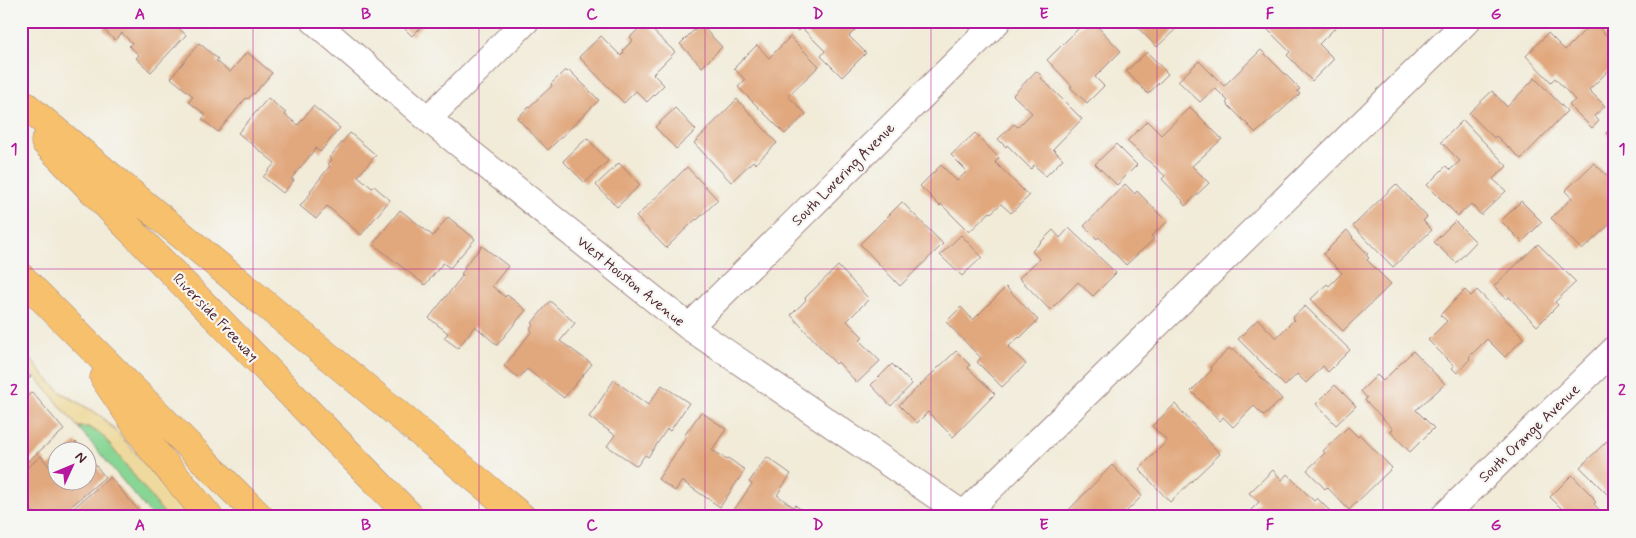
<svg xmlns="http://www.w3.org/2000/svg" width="1636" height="538" viewBox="0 0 1636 538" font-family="Mynerve,sans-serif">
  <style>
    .green { fill: #88d695; stroke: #697a60 }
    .sand { fill: #eeda9e; stroke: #9c7c64 }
    .building { fill: #e1a77d }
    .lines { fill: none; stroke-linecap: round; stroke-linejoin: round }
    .street-casing { stroke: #9e8582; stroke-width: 28 }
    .highway-casing { stroke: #9e8582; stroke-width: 29 }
    .street { stroke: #fff; stroke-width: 26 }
    .highway { stroke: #f7c06c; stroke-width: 28 }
    .grid { fill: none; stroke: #b5179e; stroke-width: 1; stroke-opacity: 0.55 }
    .labels { text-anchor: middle; stroke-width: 4.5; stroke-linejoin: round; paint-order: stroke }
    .street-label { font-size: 15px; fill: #4a1f2b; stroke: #f6f6f2 }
    .neatline { fill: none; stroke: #b5179e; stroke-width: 2 }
    .grid-label { font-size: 16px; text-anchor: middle; font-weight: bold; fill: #b5179e }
  </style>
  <rect width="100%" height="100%" fill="#f6f6f2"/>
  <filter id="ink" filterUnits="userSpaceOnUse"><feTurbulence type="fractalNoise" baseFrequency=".02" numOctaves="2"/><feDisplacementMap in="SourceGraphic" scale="10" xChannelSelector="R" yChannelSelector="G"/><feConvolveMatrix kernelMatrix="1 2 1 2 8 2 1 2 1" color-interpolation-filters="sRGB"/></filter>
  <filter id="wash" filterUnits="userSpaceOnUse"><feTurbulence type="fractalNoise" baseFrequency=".0096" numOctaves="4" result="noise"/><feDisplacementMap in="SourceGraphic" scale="20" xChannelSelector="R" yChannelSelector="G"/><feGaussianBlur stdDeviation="1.12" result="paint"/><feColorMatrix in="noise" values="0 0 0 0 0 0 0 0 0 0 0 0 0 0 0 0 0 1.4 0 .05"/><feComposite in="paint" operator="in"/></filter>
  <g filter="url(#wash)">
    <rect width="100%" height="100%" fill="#f1ebd8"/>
    <path class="green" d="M78 427H89L102 435 167 517H153Z"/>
    <path class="sand" d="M21 328 24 350 43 375 62 393 101 416 128 444 189 517H167L102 435 89 427H78L21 359Z"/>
    <g id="blocks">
      <path class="building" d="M110 21H171L186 35 151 72 136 58 139 55 129 46 132 43 122 33 115 40 103 29Z
        M397 21H427L412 36Z
        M788 21H866L864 24 863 22 849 36 866 53 842 77 821 56 825 51 801 27 798 31Z
        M1086 21H1092L1121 51 1095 77 1104 86 1087 103 1070 87 1072 86 1047 60Z
        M1131 21H1184L1157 47Z
        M1275 21H1342L1319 44 1334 59 1312 81 1287 55 1290 52 1267 29Z
        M1593 22 1615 44V64L1589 90 1605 106 1594 116 1599 121 1592 128 1569 105 1575 100 1555 78 1551 82 1526 56 1548 33 1565 50Z
        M645 23 675 52 653 74 664 85 647 102 636 91 624 103 579 57 601 36 621 56 624 52 623 50 633 40 630 37Z
        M700 24 722 47 702 67 680 44Z
        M790 37 819 66 788 96 806 114 785 134 738 87 745 80 734 68 757 45 769 58Z
        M199 43 218 59 216 61 230 72 247 52 272 73 254 94 253 93 248 99 246 98 218 132 202 119 206 115 189 102 193 96 171 78Z
        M1261 50 1300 89 1297 91 1300 94 1256 133 1226 103 1228 101 1215 88 1200 102 1178 81 1199 61 1224 86Z
        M1147 52 1168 74 1148 94 1126 71Z
        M565 70 567 72 569 70 599 100 548 150 517 118 552 86 551 84Z
        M1036 71 1042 76 1041 78 1082 119 1053 149 1063 159 1046 176 1034 165 1031 169 1007 145 1006 147 998 139 1014 124 1018 127 1032 113 1013 95Z
        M1535 78 1567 111 1521 159 1496 136 1494 138 1469 113 1492 91 1507 107Z
        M268 98 286 113 285 115 298 125 313 106 340 128 320 152 316 148 291 179 294 180 283 193 263 177 275 163 238 133Z
        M737 99 777 143 755 164 753 161 731 182 694 143Z
        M1190 107 1222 139 1192 166 1209 183 1185 206 1182 202 1183 201 1162 179 1165 176 1127 141 1147 121 1161 135Z
        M675 108 696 130 676 149 655 127Z
        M1463 120 1507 166 1493 179 1506 191 1481 215 1471 204 1458 216 1427 185 1446 166 1450 170 1460 161 1441 142Z
        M1615 125V142L1606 133Z
        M350 133 376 155 358 176 372 188 374 186 390 200 361 235 327 206 316 219 300 206 311 193 310 191 330 166 328 164 332 160 329 158Z
        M975 133 999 158 995 162 1029 196 1011 213 1001 204 991 213 990 212 969 232 941 204 940 206 920 186 941 165 957 181 967 171 951 155Z
        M587 138 608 161 585 183 563 161Z
        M1116 144 1137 165 1117 185 1095 164Z
        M619 163 640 185 617 207 596 185Z
        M1594 163 1615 183V227L1611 223 1582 250 1551 218 1572 198 1565 191Z
        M687 167 718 200 697 220 696 219 666 248 636 217Z
        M1125 184 1135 194 1137 191 1167 222 1151 236 1154 239 1126 265 1099 237 1097 239 1084 226Z
        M1396 184 1427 217 1423 221 1432 230 1393 267 1353 226Z
        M1521 201 1542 222 1522 242 1501 221Z
        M902 202 943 244 900 286 860 244Z
        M400 210 433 236 448 217 475 239 450 268 443 263 425 285 373 244Z
        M1455 221 1476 242 1456 263 1434 242Z
        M1069 228 1116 273 1093 296 1078 282 1050 310 1019 278 1039 259 1032 251 1053 230 1060 238Z
        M1347 230 1353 237 1352 238 1368 254 1366 255 1369 258 1367 260 1391 284 1343 331 1311 299 1327 284 1329 286 1342 273 1323 254Z
        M961 235 982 257 962 276 940 255Z
        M1538 244 1576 282 1555 302 1558 305 1537 326 1509 297 1507 299 1494 286Z
        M482 246 508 266 492 286 505 297 507 295 526 310 497 345 475 326 458 348 444 338 448 333 429 318 463 275 461 274 465 269 464 267Z
        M838 266 869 299 847 321 863 337 860 341 880 361 857 383 838 362 836 364 791 315 806 300 805 298Z
        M1006 287 1038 320 1020 338 1019 337 1008 347 1026 364 1002 387 977 362 981 358 946 322 961 307 973 320Z
        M1465 290 1471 296 1477 290 1524 338 1505 357 1487 339 1469 357 1470 359 1457 373 1452 368 1454 366 1428 340 1447 321 1440 315Z
        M550 301 575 323 560 341 592 364 564 398 527 369 519 378 504 366 532 331 530 329 534 324 532 323Z
        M1305 306 1350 350 1328 372 1323 366 1306 383 1297 374 1285 386 1238 339 1258 319 1276 338 1294 320 1292 318Z
        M1230 348 1232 351 1234 349 1282 399 1264 416 1254 406 1233 427 1223 417 1220 421 1191 391 1212 370 1210 367Z
        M956 351 970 365 968 368 995 394 953 437 928 412 917 423 899 405Z
        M1413 351 1445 384 1416 410 1434 428 1410 452 1390 431 1393 429 1365 400 1367 398 1361 391 1377 375 1383 381Z
        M892 364 912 384 891 406 871 385Z
        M21 366 31 377 21 385Z
        M614 380 648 405 662 385 689 403 670 431 667 429 648 457 645 455 637 466 607 446 615 435 589 417Z
        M1335 385 1356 406 1336 425 1316 404Z
        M32 392 64 430 21 467V402Z
        M1175 404 1220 454 1170 502 1139 469 1167 441 1152 426Z
        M701 412 726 429 712 450 727 459 728 458 745 470 720 507 682 481 675 491 658 479 686 438 684 436Z
        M1348 427 1358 437 1360 435 1392 468 1349 510 1327 487 1325 489 1307 470 1325 453 1323 451Z
        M1615 438V502L1580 467 1607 441 1609 443Z
        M76 442 83 450H67Z
        M41 456 49 466 58 458V480H88V456L105 477 59 517H40L38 514 36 515 21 498V488L27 484 21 477V473Z
        M767 457 791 474 777 495 793 507 795 505 812 517H735L731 514 752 484 749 482Z
        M1112 465 1142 496 1121 517H1068L1065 514Z
        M1273 470 1282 480 1287 474 1314 501 1317 498 1336 517H1244L1259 502 1249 493Z
        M1572 475 1594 498 1593 499 1596 502 1594 504 1606 517H1566L1568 515 1550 497Z
        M110 477 139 511 138 512 143 517H63Z"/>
    </g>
  </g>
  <g filter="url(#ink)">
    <use href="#blocks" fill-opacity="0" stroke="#9e8582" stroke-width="1"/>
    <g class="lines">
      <g class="street-casing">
        <path id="street" d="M314 21 428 119 689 327 967 517
          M428 119 526 21
          M689 327 998 21
          M964 514 1467 21
          M1443 517 1615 349"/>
      </g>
      <g class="highway-casing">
        <path id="highway" d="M21 102 522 517
          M45 142 411 517
          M21 277 260 517
          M104 378 150 446 209 517"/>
      </g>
      <use href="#street" class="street"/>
      <use href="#highway" class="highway"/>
    </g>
  </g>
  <path class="grid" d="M253 21V517M479 21V517M705 21V517M931 21V517M1157 21V517M1383 21V517M21 269H1615"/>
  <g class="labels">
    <g class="street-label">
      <text transform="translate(843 174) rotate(-45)" y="5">South Lovering Avenue</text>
      <text transform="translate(631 281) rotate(39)" y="5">West Houston Avenue</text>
      <text transform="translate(216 317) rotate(46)" y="5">Riverside Freeway</text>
      <text transform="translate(1529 433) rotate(-44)" y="5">South Orange Avenue</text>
    </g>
  </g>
  <rect width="1636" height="538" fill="none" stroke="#f6f6f2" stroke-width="55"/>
  <g transform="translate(72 466) rotate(46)"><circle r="24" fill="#f6f6f2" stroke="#b1a0a2"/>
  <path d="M0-4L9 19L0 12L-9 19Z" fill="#b5179e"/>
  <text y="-8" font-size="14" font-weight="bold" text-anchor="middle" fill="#4a1f2b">N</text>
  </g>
  <rect x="28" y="28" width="1580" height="482" class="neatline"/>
  <g class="grid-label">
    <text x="140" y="19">A</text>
    <text x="366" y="19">B</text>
    <text x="592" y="19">C</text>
    <text x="818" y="19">D</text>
    <text x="1044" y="19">E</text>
    <text x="1270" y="19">F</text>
    <text x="1496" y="19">G</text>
    <text x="14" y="154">1</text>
    <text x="1622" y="154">1</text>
    <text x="14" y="395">2</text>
    <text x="1622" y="395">2</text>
    <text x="140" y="530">A</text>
    <text x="366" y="530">B</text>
    <text x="592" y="530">C</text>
    <text x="818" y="530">D</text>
    <text x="1044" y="530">E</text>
    <text x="1270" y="530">F</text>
    <text x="1496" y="530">G</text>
  </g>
</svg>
